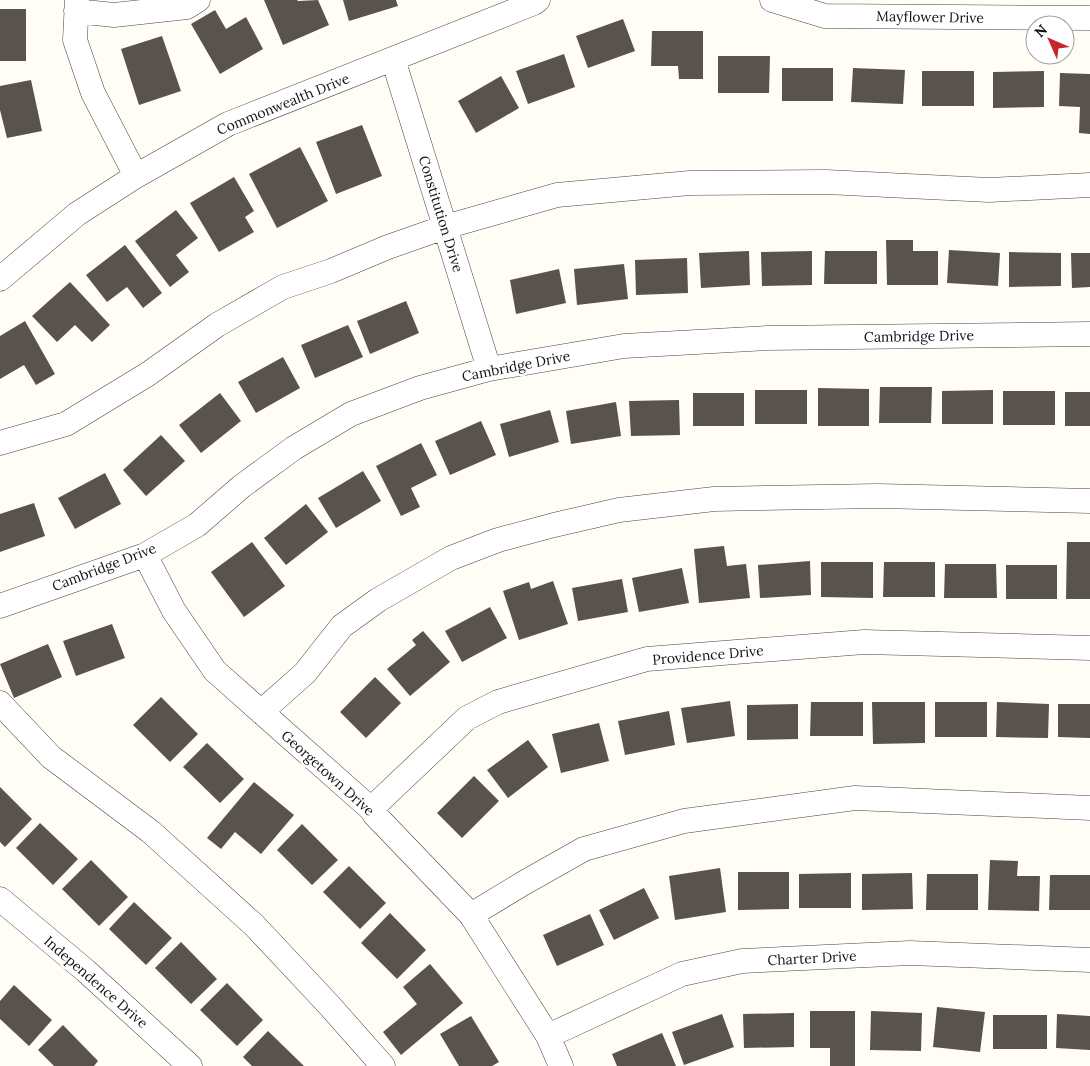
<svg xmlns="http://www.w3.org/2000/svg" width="1090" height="1066" viewBox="0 0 1090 1066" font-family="Lora,serif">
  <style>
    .building { fill: #5a524d }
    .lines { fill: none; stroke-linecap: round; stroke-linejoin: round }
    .minor-casing { stroke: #444; stroke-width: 25 }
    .minor { stroke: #fff; stroke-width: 24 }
    .labels { text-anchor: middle; stroke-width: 5; stroke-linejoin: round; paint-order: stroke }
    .street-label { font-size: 14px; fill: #111; stroke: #fff }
  </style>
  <rect width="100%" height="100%" fill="#fffdf5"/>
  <path class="building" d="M264 0H297L298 1 318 0 329 25 283 45Z
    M343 0H396L398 6 349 21Z
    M0 9H26V61H0Z
    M215 10 226 29 246 17 263 49 220 74 191 24Z
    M623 19 635 51 588 68 576 36Z
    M652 31H703V79H679L678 66H651Z
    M162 36 181 91 139 105 121 49Z
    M564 54 575 87 528 104 516 71Z
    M718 56H770L769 93H718Z
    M782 68H833V101H782Z
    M853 68 905 70 903 104 851 102Z
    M922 71H974V106H922Z
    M1044 71V107L993 108V72Z
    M1060 73 1090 74V134L1079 133 1080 107 1059 106Z
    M501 76 519 108 476 133 458 101Z
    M31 80 42 131 7 138 0 110V86Z
    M362 125 382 176 336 194 316 142Z
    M300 147 328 201 277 228 249 174Z
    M234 177 254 211 245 217 254 232 219 252 190 203Z
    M176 210 198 238 176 255 189 272 170 287 135 241Z
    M886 240H913V251H938V285H887Z
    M125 245 162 293 143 308 127 287 107 302 86 275Z
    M949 250 1000 253 998 286 947 283Z
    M749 251 750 285 701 288 699 253Z
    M812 251V285L762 286 761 252Z
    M825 251H877V284H824Z
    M1009 252 1061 253V286L1009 287Z
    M1071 253H1090V287L1072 288Z
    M687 258 688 293 636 295 635 260Z
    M624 264 628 299 577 305 574 269Z
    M559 269 566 303 516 314 510 280Z
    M70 282 110 325 92 342 75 325 57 342 32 316Z
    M406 301 419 333 370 354 357 321Z
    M25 321 55 374 36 385 24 365 0 379V336Z
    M348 325 363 357 315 378 301 345Z
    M283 357 300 388 256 413 238 382Z
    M880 387H932L931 423H879Z
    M818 388 869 389V426H818Z
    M755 390H807V424H755Z
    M993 390V424H942V391Z
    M1003 391H1055V425H1003Z
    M1065 392H1090V426H1065Z
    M220 393 241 421 201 453 179 425Z
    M693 393H744V426H693Z
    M679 400 680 435 631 436 629 401Z
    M616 402 621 436 571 444 566 411Z
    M550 410 559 442 509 457 500 424Z
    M481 421 496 455 450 475 435 441Z
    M161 435 185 461 146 496 123 470Z
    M421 443 437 475 411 488 420 507 401 516 376 466Z
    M363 471 381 501 336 528 318 498Z
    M105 473 121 504 75 529 58 498Z
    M34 503 45 536 0 552V514Z
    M306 504 328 532 286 565 264 538Z
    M252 542 285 586 244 617 211 572Z
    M1067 542H1090V599H1066Z
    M724 546 727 566 746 564 750 598 699 603 694 549Z
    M810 561 811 595 760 598 758 565Z
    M821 562H873V598L821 597Z
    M884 562H935V597H883Z
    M945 564H996L997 598H944Z
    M1006 565H1057V599H1006Z
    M682 568 689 603 639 612 632 578Z
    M622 579 628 612 578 621 572 588Z
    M553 581 568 624 519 640 503 591 529 582 531 589Z
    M490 607 507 638 462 662 445 631Z
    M112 624 125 658 76 676 63 641Z
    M423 631 450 662 410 696 387 669 416 645 412 640Z
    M48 644 62 677 14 698 0 664Z
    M375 677 401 703 366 738 340 712Z
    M161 697 198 734 170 762 133 725Z
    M730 701 735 736 687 743 681 708Z
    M811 702H863V736H810Z
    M872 702H925V743L873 744Z
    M935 702H987V737H935Z
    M997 702 1049 704 1048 738 996 737Z
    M798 704V739L747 740V705Z
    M1058 704H1090V738L1058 737Z
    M669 711 675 745 625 755 618 721Z
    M599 723 609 761 561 773 552 734Z
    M528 740 548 767 508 798 487 770Z
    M207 743 244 779 220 803 183 767Z
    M474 776 499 801 462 838 437 813Z
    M254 782 294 815 261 854 235 832 221 849 207 838Z
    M0 787 32 819 5 847 0 842Z
    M40 823 78 859 53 885 16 848Z
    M302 824 338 860 312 885 277 850Z
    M91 860 128 897 99 926 62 889Z
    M990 860 1018 861 1017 876H1040L1039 911 988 910Z
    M349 866 386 903 360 929 323 892Z
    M720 868 726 912 675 920 669 876Z
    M738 872H789V909L738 910Z
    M851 873V908H799V874Z
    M912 873 913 909 862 910V874Z
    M927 874H978V910H926Z
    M1050 875H1090V910H1049Z
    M644 888 659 918 614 940 599 910Z
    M134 902 172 938 146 965 109 929Z
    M390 913 426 950 397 979 361 943Z
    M590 914 604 945 557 966 543 935Z
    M181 942 217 979 191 1004 155 968Z
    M430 964 463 1003 401 1055 383 1032 417 1004 403 987Z
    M227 983 263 1020 237 1046 200 1010Z
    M14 985 52 1020 29 1046 0 1019V1001Z
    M937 1007 985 1012 980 1052 933 1047Z
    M810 1011H855V1066H830V1048H810Z
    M871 1011 922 1013 921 1051 870 1050Z
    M794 1013V1047L744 1048 743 1014Z
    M722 1014 734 1047 684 1065 672 1032Z
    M1057 1014 1090 1016V1050L1056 1048Z
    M993 1015H1047V1049H993Z
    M471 1016 499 1062 492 1066H459L440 1034Z
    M63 1025 98 1061 94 1066H54L38 1050Z
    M268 1031 304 1066H252L243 1057Z
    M662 1033 676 1066H617L612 1054Z"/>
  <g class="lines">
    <g class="minor-casing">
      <path id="minor" d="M77 0 75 40 93 93 136 176
        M772 0 825 16 1090 18
        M76 11 114 15 187 7 198 0
        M393 59 489 369
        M0 279 77 214 136 176 228 124 534 3 538 0
        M0 443 66 424 148 374 217 325 283 287 331 271 388 247 445 227 557 195 690 183 826 182 989 190 1090 185
        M145 555 174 611 215 671 371 809 375 815 471 915 548 1036 561 1066
        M0 606 145 555 197 525 242 486 294 448 351 414 420 388 489 369 624 346 768 338 1090 334
        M0 703 51 757 151 832 254 925 329 1005 383 1066
        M261 712 305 673 342 626 378 600 451 558 498 540 554 525 619 510 714 499 878 496 1090 501
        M371 809 467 718 498 702 647 659 864 642 1090 648
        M0 899 86 971 190 1066
        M471 915 522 884 584 849 684 821 855 798 1090 808
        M548 1036 682 974 742 961 910 953 1090 960"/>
    </g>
    <use href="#minor" class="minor"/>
  </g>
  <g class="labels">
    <g class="street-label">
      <text transform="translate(930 17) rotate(1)" y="5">Mayflower Drive</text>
      <text transform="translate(283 104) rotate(-22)" y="5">Commonwealth Drive</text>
      <text transform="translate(441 214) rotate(73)" y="5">Constitution Drive</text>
      <text transform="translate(919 336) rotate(-1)" y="5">Cambridge Drive</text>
      <text transform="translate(516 366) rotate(-11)" y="5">Cambridge Drive</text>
      <text transform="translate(104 567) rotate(-21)" y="5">Cambridge Drive</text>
      <text transform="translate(708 655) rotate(-5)" y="5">Providence Drive</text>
      <text transform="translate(328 773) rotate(42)" y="5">Georgetown Drive</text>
      <text transform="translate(812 958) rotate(-3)" y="5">Charter Drive</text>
      <text transform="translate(96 982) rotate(41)" y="5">Independence Drive</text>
    </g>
  </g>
  <g transform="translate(1050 40) rotate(315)"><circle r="24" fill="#ffffff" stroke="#a0a0a0"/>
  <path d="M0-4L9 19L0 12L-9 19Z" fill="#c4262e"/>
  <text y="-8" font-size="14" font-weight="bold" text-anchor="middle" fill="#111111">N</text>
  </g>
</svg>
